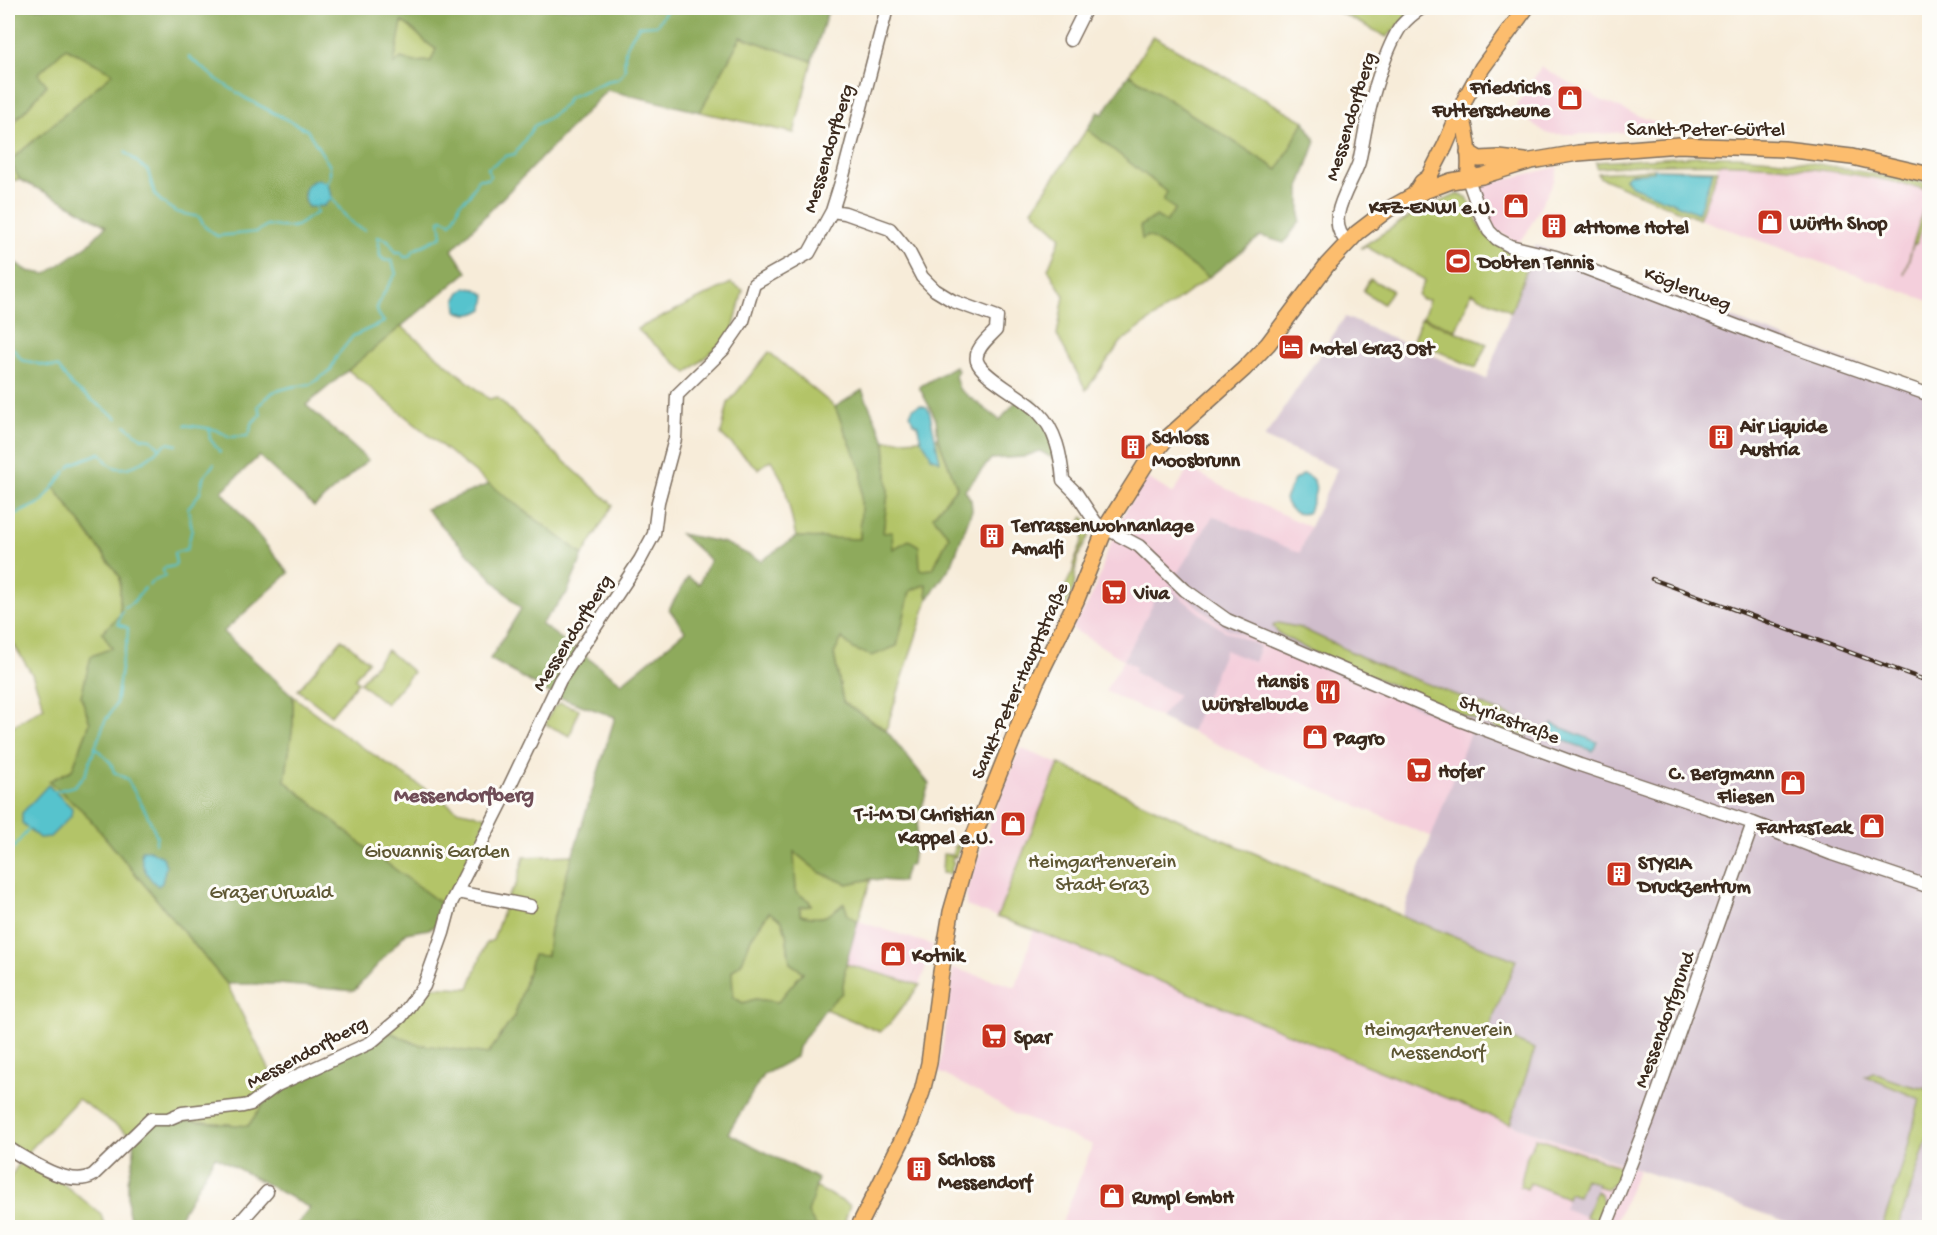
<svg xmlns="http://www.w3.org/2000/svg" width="1937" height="1235" viewBox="0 0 1937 1235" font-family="'Gochi Hand',sans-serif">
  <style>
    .built { fill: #f4cfdc }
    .industrial { fill: #d0bdcc }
    .green { fill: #b3c467; stroke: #777742; stroke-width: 1.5 }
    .forest { fill: #8eaa5c; stroke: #646a3d; stroke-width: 1.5; fill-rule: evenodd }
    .water { fill: #56c3cd; stroke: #487676; stroke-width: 1.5 }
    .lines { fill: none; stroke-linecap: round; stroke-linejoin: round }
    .stream { stroke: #56c3cd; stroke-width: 2 }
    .minor-casing { stroke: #7d6e5f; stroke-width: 15 }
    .major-casing { stroke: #7d6e5f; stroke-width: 18 }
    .minor { stroke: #fff; stroke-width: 12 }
    .major { stroke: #fcbd6e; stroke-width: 15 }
    .rail-casing { stroke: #3b2a1e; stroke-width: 4.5 }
    .rail { stroke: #fdfcf7; stroke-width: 2; stroke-dasharray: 7; stroke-linecap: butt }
    .labels { text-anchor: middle; stroke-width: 6; stroke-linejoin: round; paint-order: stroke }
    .poi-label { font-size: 20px; font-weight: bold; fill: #3b2a1e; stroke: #fdfcf7; text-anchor: start }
    .street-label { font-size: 20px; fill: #3b2a1e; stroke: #fdfcf7 }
    .park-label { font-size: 20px; fill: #5f5834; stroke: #fdfcf7 }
    .neighbourhood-label { font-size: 21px; font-weight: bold; fill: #6f4d57; stroke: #fdfcf7 }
  </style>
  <rect width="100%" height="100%" fill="#fdfcf7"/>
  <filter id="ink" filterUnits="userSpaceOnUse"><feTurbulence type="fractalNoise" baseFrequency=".0167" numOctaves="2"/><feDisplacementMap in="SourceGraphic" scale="12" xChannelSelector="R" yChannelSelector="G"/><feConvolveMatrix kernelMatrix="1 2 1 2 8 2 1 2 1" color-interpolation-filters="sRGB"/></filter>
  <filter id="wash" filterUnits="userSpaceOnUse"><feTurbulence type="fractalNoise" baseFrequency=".008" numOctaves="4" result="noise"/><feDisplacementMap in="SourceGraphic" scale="24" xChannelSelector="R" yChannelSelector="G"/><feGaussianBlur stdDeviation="1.35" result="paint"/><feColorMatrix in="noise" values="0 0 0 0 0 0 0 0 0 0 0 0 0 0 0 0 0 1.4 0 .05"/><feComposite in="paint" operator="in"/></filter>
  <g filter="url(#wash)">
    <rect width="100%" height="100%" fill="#f7ecd9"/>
    <path class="built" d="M1541 67 1603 101 1670 129 1599 134H1548L1517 113 1518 103Z
      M1719 164 1773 165 1806 168 1863 177 1929 190V301L1699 219Z
      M1558 167 1554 181 1526 234 1517 243 1496 230 1485 210 1480 194 1485 184Z
      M1189 468 1227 489 1310 527 1300 554 1170 585 1226 628 1472 730 1432 837 1274 771 1105 691 1124 660 1071 628 1088 604 1100 576 1105 556 1127 508 1146 477 1173 494Z
      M1020 748 1059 764 997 917 966 906 967 888 991 821Z
      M858 921 933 945 920 985 846 964Z
      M1034 930 1510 1124 1638 1170 1614 1227H1060L1093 1145 1014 1114 989 1098 939 1072 953 968 1016 987Z"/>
    <path class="industrial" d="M1535 245 1849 362 1929 389V1227H1801L1510 1124 1535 1049 1488 1030 1516 961 1402 916 1471 730 1226 628 1170 585 1213 516 1300 553 1310 527 1337 469 1264 438 1345 317 1486 379Z
      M1168 587 1198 612 1223 630 1260 646 1254 662 1225 650 1191 732 1160 718 1178 695 1134 672 1137 668 1124 660 1160 590Z
      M1585 1179 1598 1184 1586 1217 1563 1208 1569 1193 1578 1196Z"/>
    <path class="green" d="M1331 8H1416L1387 37Z
      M401 22 412 27 436 49 431 61 414 62 401 58 394 65Z
      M1153 36 1304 121 1278 171 1129 74Z
      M741 37 812 61 794 133 700 112Z
      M66 47 114 73 11 160 20 180H8V130L47 85 37 74Z
      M1087 129 1168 192 1175 208 1166 223 1156 217 1142 239 1148 235 1209 277 1121 342 1086 390 1057 335 1064 296 1048 269 1061 237 1032 210Z
      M1697 156H1737L1807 162 1920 182 1929 185V190C1822 162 1708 159 1597 168L1596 162Z
      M1657 169 1718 170 1699 219 1599 177 1598 173Z
      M1458 194 1467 197 1482 231 1515 257 1529 263 1511 312C1499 302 1484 302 1472 292L1456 330 1423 317 1429 300 1421 299 1418 295 1425 280 1367 247 1360 248 1412 215Z
      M1927 196 1929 197V206L1917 243 1913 245 1904 275Z
      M1370 279 1392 290 1383 304 1363 291Z
      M731 283 743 290 732 334 687 373 637 329Z
      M1421 318 1487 344 1476 368 1413 340Z
      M401 326 489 399 497 397 547 446 613 505 583 555 489 484 348 370Z
      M769 352 835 407 862 472 860 540 796 537 784 483 771 460 758 469 721 434 728 403Z
      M938 438 957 487 933 516 949 536 933 569 920 571 893 550 883 533 888 493 885 441Z
      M53 486 120 577V615L103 632 112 648 81 696 90 723 72 770 49 781 84 812 227 984 277 1085 248 1126 157 1118 133 1137 78 1099 25 1155 8 1143V729L44 707 32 674 8 635V518L42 502Z
      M1084 517 1090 524 1091 531 1077 559 1074 587 1064 611 1056 605 1075 567 1073 565 1083 539 1081 520Z
      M926 584 928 599 886 730 843 702 834 654 842 638 897 646 910 591Z
      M1278 623 1301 628 1383 667 1532 724C1533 730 1532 734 1526 736L1501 730 1435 704 1433 702 1310 651 1278 633 1273 626Z
      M342 639 368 661 355 678 358 682 331 715 298 690Z
      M387 650 413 672 386 704 360 683Z
      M293 696 347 737 457 810 488 817 482 826 483 840 447 908 365 847 285 781 293 724Z
      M560 703 579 709 570 736 545 724 553 708Z
      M1059 764 1221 839 1402 916 1516 960 1488 1030 1535 1049 1510 1124 1034 930 997 917Z
      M960 845 956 857 953 856 952 861 954 862 950 874 942 873 943 854 952 855 955 846Z
      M793 851 819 872 847 884 871 879 858 921 848 915 814 918 800 915V907L811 905 809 901 796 892Z
      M573 855 550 929 547 956H533L515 1015 488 1055 416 1044 385 1030 424 986 469 988 486 943 493 940 508 896 516 885 524 857Z
      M769 912 782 920 786 933 790 963 803 972 778 1002 755 999 743 1003 733 997 732 971 742 962 751 938Z
      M846 964 920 985 890 1023 880 1032 825 1009 842 992Z
      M1873 1072C1892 1081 1909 1087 1929 1089V1134L1898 1227H1882L1905 1158 1920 1099 1865 1076Z
      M1536 1138 1622 1167 1614 1183 1607 1189 1597 1186 1598 1184 1585 1179 1578 1196 1569 1193 1567 1198 1530 1183 1527 1189 1520 1186 1527 1156Z
      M21 1160 62 1183 101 1214 105 1228H8V1181Z
      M815 1187 850 1205 845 1220 849 1222 847 1227H816L808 1213Z
      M1596 1191 1601 1194 1603 1202 1598 1221 1586 1217Z"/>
    <path class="forest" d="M8 8H829L812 61 741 37 700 112 607 90 452 250 467 272 306 405 368 460 314 507 259 456 222 491 289 573 223 632 293 696V724L285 781 365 847 447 908 442 922 429 929 406 933 354 991 278 984H227L84 812 49 781 72 770 90 723 81 696 91 656 112 648 102 632 120 615V577L54 487 42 502 8 518V258L28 271 46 274 88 245 106 226 65 202 20 180 10 161 113 73 66 48 38 74 47 85 21 115 8 122ZM402 22C416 29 423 43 436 49L431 61 414 62 401 58 394 64ZM327 183 331 192 324 206 308 207 304 201V193Z
      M1129 74 1278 170 1304 121 1316 141 1300 185V221L1284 243 1261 236 1209 277 1148 236 1142 239 1140 226 1156 216 1166 222 1175 209 1163 201 1167 192 1087 129 1098 112 1103 114Z
      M955 366 958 370 955 376 959 389 1000 420 1018 399 1034 400 1062 441 1055 460 1040 451 1023 457 991 459 965 490 971 500 972 510 952 564 928 599 926 584 910 591 897 646 872 656 853 649 842 638 834 654 843 702 886 730 929 784 918 820 912 864 907 867 902 882 871 879 847 884 819 872 794 852 796 892 809 901 811 906 800 907V915C822 920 827 918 844 903L848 915 858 921 846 964 842 993 825 1009 798 1047 796 1057 763 1075 728 1133 818 1179 808 1213 816 1227 516 1228 505 1222 475 1225V1228L295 1227 310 1208 215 1156 174 1227 132 1228 128 1210V1180L134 1157 133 1137 157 1118 248 1126 277 1085 385 1030 416 1044 488 1054 515 1015 533 955 547 956 550 929 615 717 553 695 490 659 521 609 426 509 489 484 583 555 567 593 541 624 622 683 685 631 669 609 688 577 699 584 710 560 681 534 725 543 761 561 796 537 860 539 862 472 835 407 862 390 885 441 888 493 883 533 892 532 893 549 909 540 919 546 920 570 933 569 949 536 933 516 957 487 938 438 936 419 919 387ZM769 912 782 921 786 933 790 963 803 972 778 1002 755 999 743 1003 733 997 732 971 742 962 751 938Z"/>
    <path class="water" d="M1654 169 1713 171 1698 213 1632 186 1625 178 1629 174 1654 172Z
      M318 179 327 183 331 192 332 198 324 206 308 207C301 195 304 183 318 179Z
      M466 288 476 289 486 295 484 309C474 315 468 316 457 311L456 299 460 292Z
      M920 405 927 407 930 414 940 461 931 457C926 443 919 443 918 425L913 422 910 415 913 408Z
      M1304 474C1324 482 1313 497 1309 512 1297 517 1289 511 1285 499L1294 480Z
      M1552 724 1597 742 1593 751 1548 735Z
      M48 785 72 808 71 816 50 837 39 838 22 823V813Z
      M142 850H149L163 857 166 866 162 883 158 886C148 878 139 864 142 850Z"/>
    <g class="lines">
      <path class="stream" d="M189 57 215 78 245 98 307 130 330 166V178L326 184
        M125 152 148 171 155 195 163 203 176 212 199 217 205 227 217 236 257 232 267 225C276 226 287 229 296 226 302 224 309 216 317 213L315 205
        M331 197C341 209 348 225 365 230
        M8 345 16 351 21 360C34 362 45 367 58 367L72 386 117 418
        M125 425 142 438 151 439 160 448
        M185 425C200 428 215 426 228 437L247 436 250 432 251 424 261 414 258 406 273 392 291 387 311 384 330 371 337 356 353 336 384 322C382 319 377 314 377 309 377 304 392 279 396 274L392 261 384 260 380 256 379 243 377 237 388 240 396 252H401L404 257H409L414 250 442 236 440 220 443 219 451 223 454 219 460 203 470 195 478 179H488L490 176 488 168 506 156 515 154 534 126 550 117 565 105 568 98 607 81 618 79 625 70C623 48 627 44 639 26L657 25 668 8
        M209 429 210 439 220 452
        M69 468 72 464 100 453C103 456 106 462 110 465 129 477 153 454 167 443L177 445
        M8 518 42 502 66 471
        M149 585 151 582 165 576 163 571 164 568 174 566 176 563 174 553 187 549 192 529 188 508 200 493 203 478 214 464
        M125 607 133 602 145 588
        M95 747 111 763 114 772 127 779 146 812 157 836 155 843
        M53 792 74 786 85 775 105 721 116 704 122 661 127 643 128 628 118 624 120 615 123 611
        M8 855 30 827"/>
    </g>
  </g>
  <g filter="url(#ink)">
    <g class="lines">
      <g class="minor-casing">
        <path id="minor" d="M1070 40 1086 8
          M1468 179 1480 213 1489 231 1497 239 1510 246 1556 257 1784 344 1930 395
          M832 211 845 213 890 229 909 252 922 277 935 290 953 301 997 317 996 330C989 338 974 349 977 361 982 377 1025 398 1038 412 1056 430 1061 455 1063 480L1076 493 1096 523 1139 546 1185 590 1227 620 1462 721 1580 765 1753 823 1832 854 1930 887
          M1348 242C1322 221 1352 185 1359 162 1362 149 1364 135 1367 121 1372 95 1386 48 1401 26 1407 19 1414 13 1422 8
          M457 892 530 906
          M8 1148C28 1160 70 1189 93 1175L151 1119H168L182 1113 243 1106 251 1104 277 1085 370 1043 401 1017 424 986 443 933 451 903 502 802 560 680 640 560 654 534 658 502 675 439 677 395 723 350 743 321 754 284 809 253 832 211 843 176 887 8
          M235 1228 267 1192
          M1605 1228 1648 1120 1753 823"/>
      </g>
      <g class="major-casing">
        <path id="major" d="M1459 112C1468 128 1471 161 1468 179
          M1468 152 1479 159 1499 158 1525 161
          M1414 195 1451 181 1482 176 1531 161 1578 153 1679 145 1784 149 1852 157 1930 175
          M858 1228 910 1124 922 1092 929 1063 941 972 951 912 971 843 1036 682 1076 601 1106 527 1145 465 1165 440 1244 369 1268 344 1327 265 1357 233 1387 210 1414 195 1422 182 1429 177 1445 146 1466 97 1482 68 1526 8"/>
      </g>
      <use href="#minor" class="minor"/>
      <use href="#major" class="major"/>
      <g class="rail-casing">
        <path id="rail" d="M1652 579 1930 682"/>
      </g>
      <use href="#rail" class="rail"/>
    </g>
  </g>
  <defs>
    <g id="shop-square" transform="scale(1.35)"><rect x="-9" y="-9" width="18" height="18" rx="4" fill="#c8321e" stroke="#fdfcf7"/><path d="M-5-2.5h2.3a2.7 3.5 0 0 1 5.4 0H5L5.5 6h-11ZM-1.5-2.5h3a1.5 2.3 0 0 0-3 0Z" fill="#fff"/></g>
    <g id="building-square" transform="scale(1.35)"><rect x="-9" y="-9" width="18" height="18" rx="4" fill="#c8321e" stroke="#fdfcf7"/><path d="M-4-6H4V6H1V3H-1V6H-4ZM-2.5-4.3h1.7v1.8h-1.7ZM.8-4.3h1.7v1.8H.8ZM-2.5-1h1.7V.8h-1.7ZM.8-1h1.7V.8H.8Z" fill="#fff"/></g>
    <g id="stadium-square" transform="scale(1.35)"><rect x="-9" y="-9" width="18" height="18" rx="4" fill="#c8321e" stroke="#fdfcf7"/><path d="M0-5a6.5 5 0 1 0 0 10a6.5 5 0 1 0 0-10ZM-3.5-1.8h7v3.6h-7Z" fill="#fff"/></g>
    <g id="hotel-square" transform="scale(1.35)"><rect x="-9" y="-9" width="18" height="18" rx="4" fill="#c8321e" stroke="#fdfcf7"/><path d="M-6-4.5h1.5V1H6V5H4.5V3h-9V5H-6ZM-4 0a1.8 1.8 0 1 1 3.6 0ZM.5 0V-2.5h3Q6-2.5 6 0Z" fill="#fff"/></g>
    <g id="supermarket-square" transform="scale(1.35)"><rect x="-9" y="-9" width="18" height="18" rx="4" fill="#c8321e" stroke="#fdfcf7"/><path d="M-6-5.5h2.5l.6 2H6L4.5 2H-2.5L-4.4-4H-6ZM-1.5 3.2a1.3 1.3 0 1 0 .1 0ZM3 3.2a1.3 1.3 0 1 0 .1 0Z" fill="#fff"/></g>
    <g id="restaurant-square" transform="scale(1.35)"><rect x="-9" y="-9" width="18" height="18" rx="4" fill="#c8321e" stroke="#fdfcf7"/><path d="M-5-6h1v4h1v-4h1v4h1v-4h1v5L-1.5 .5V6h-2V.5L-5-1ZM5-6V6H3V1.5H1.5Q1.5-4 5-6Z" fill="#fff"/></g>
  </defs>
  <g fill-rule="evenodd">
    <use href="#shop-square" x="1570" y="98"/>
    <use href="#shop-square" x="1516" y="206"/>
    <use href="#shop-square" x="1770" y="222"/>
    <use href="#building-square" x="1554" y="226"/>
    <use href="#stadium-square" x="1458" y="261"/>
    <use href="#hotel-square" x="1291" y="347"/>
    <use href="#building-square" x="1721" y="437"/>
    <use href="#building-square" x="1133" y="447"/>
    <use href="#building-square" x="992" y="536"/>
    <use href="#supermarket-square" x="1114" y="592"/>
    <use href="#restaurant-square" x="1328" y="692"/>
    <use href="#shop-square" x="1315" y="737"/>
    <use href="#supermarket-square" x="1419" y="770"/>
    <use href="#shop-square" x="1793" y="783"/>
    <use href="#shop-square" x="1013" y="824"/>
    <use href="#shop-square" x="1872" y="826"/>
    <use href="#building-square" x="1619" y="874"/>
    <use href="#shop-square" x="893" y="954"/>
    <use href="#supermarket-square" x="994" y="1036"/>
    <use href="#building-square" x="919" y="1169"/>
    <use href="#shop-square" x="1112" y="1196"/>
  </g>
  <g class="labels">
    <g class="poi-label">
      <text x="1550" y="93" text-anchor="end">Friedrichs<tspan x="1550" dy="23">Futterscheune</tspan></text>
      <text x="1496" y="213" text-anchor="end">KFZ-ENWI e.U.</text>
      <text x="1790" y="229">Würth Shop</text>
      <text x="1574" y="233">atHome Hotel</text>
      <text x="1478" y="268">Dobten Tennis</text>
      <text x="1310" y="354">Motel Graz Ost</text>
      <text x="1740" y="432">Air Liquide<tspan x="1740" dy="23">Austria</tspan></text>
      <text x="1152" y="443">Schloss<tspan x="1152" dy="23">Moosbrunn</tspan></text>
      <text x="1012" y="531">Terrassenwohnanlage<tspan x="1012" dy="23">Amalfi</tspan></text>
      <text x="1134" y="599">Viva</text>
      <text x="1308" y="687" text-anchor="end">Hansis<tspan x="1308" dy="23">Würstelbude</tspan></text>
      <text x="1334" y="744">Pagro</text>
      <text x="1438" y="777">Hofer</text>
      <text x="1774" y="779" text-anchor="end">C. Bergmann<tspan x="1774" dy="23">Fliesen</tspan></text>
      <text x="994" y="820" text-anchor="end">T-i-M DI Christian<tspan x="994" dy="23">Kappel e.U.</tspan></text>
      <text x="1852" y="833" text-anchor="end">FantasTeak</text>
      <text x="1638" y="869">STYRIA<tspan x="1638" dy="23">Druckzentrum</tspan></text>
      <text x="912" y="961">Kotnik</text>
      <text x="1014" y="1043">Spar</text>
      <text x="938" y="1165">Schloss<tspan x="938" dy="23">Messendorf</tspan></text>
      <text x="1132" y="1203">Rumpl GmbH</text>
    </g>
    <g class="street-label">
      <text transform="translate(1349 116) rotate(-73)" y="7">Messendorfberg</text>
      <text x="1706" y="135">Sankt-Peter-Gürtel</text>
      <text transform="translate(827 148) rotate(-73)" y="7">Messendorfberg</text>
      <text transform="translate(1688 287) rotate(21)" y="7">Köglerweg</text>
      <text transform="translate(571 632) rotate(-58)" y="7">Messendorfberg</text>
      <text transform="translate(1018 680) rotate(-66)" y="7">Sankt-Peter-Hauptstraße</text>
      <text transform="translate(1510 718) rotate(21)" y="7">Styriastraße</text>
      <text transform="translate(1663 1019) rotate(-70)" y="7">Messendorfgrund</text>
      <text transform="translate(306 1051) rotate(-28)" y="7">Messendorfberg</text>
    </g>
    <g class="park-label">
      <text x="437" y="857">Giovannis Garden</text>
      <text x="1102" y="867">Heimgartenverein<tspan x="1102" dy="23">Stadt Graz</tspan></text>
      <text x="271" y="898">Grazer Urwald</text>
      <text x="1438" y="1035">Heimgartenverein<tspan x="1438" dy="23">Messendorf</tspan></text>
    </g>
    <g class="neighbourhood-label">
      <text x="464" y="801">Messendorfberg</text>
    </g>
  </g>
  <rect width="1937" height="1235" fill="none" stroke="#fdfcf7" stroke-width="30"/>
</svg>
